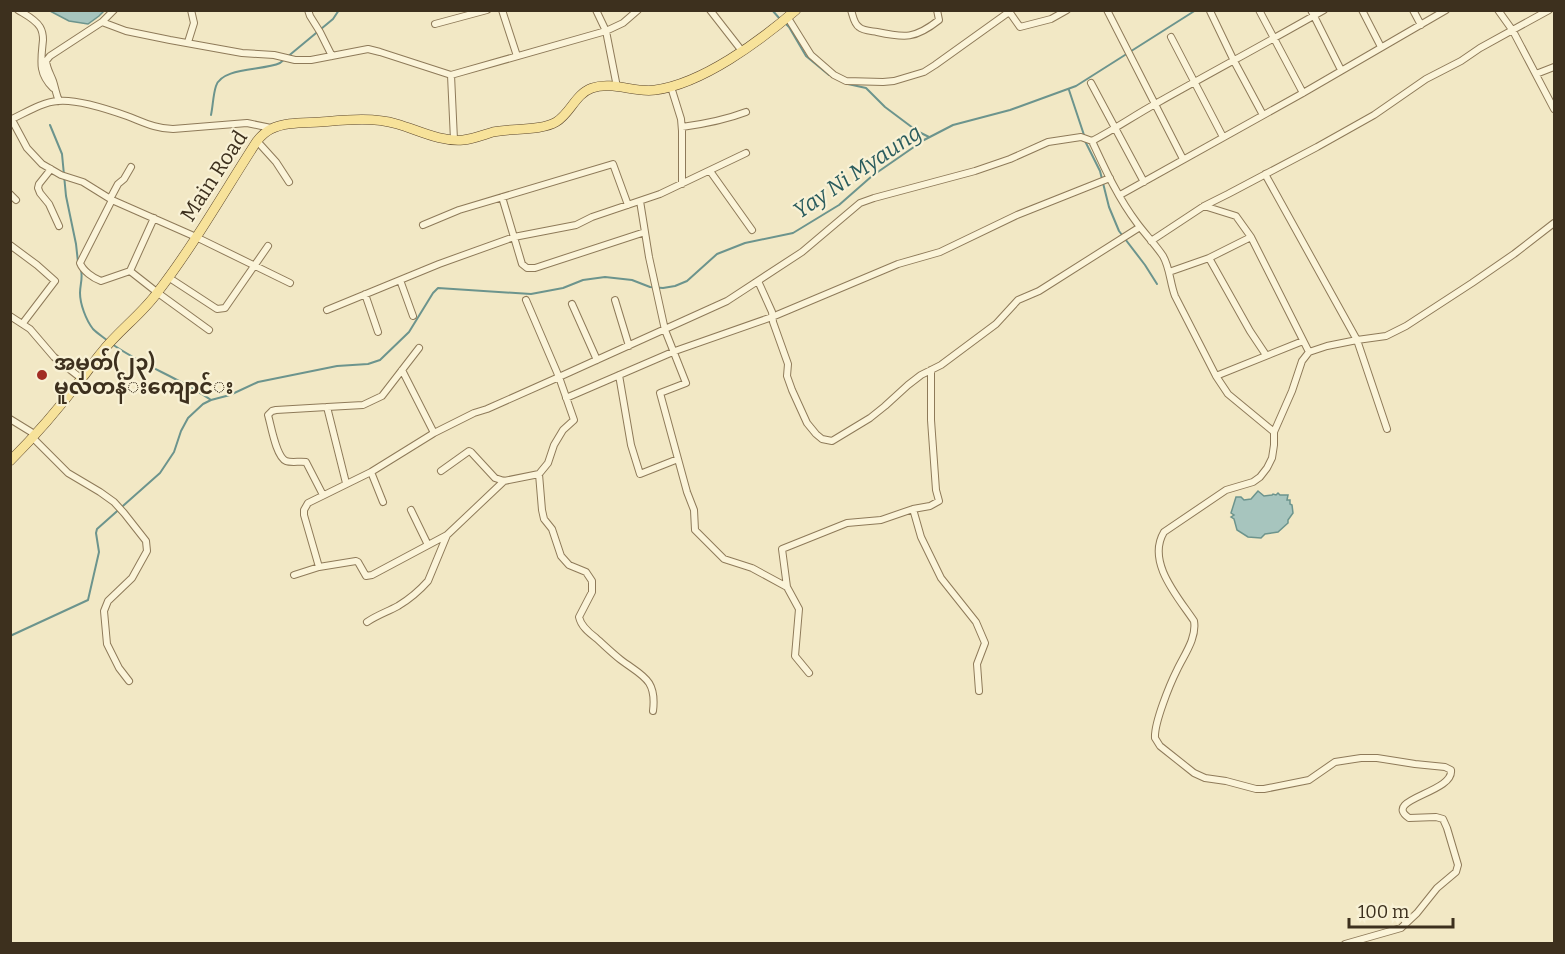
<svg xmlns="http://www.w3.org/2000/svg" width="1565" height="954" viewBox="0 0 1565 954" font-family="Bitter,'Noto Sans Myanmar',serif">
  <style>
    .water { fill: #a7c5be; stroke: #6c948d; stroke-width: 1.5 }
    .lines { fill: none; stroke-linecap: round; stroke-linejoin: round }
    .stream { stroke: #6c948d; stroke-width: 2 }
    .minor-casing { stroke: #8e7a59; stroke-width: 8 }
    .primary-casing { stroke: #5c472d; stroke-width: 10 }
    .minor { stroke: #fbf4d9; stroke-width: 6 }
    .primary { stroke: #f7e29a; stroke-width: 9 }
    .poi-dot { fill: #a22d24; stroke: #f8f1d5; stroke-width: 2 }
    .labels { text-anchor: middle; stroke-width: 4.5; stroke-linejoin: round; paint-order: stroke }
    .street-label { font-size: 21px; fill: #3d301e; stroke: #f8f1d5 }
    .poi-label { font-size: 21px; font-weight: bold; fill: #3d301e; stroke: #f8f1d5; text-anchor: start }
    .water-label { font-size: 22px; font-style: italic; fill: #2c5d5e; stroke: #f8f1d5 }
  </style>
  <rect width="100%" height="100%" fill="#f2e8c5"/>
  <path class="water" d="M50 11H104L99 16 88 24 69 21Z
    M1258 491 1264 496 1272 495 1273 494 1276 495 1278 493 1280 495H1288L1287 500H1290V504L1292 505 1293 513 1288 520V523L1278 532 1265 534 1261 538 1248 537 1237 530 1234 519 1231 517 1234 515 1231 513 1236 497H1241L1244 500 1251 499Z"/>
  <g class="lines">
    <path class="stream" d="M772 10 780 19
      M785 23 789 27 806 56 829 75
      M848 84 866 88 885 107 917 131 929 137
      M1069 90 1084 135
      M211 115C213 106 213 95 216 86 222 67 263 71 280 63L333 19 339 10
      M50 125 62 154 66 196 76 244 78 262
      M1085 141 1100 171 1109 207 1119 231 1145 265 1157 284
      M81 270C83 278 80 285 80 293 80 304 86 320 93 329 97 333 103 337 108 341
      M112 344C143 366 180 378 211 400
      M10 636 88 600 99 552 96 533 97 529 160 473 174 452 181 431 188 418 203 404 211 400 230 395 258 382 337 366 368 364 380 360 409 332 433 293 438 288 531 294 563 288 583 280 605 277 632 280 650 287 663 288 675 286 687 281 717 254 745 243 793 233 839 205 872 176 924 140 953 125 1010 110 1076 86 1196 10"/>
    <g class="minor-casing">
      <path id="minor" d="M18 10C26 15 35 19 40 27 43 32 43 35 43 40 41 61 38 73 53 88
        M308 10 310 16 320 32 332 56
        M502 10 517 56
        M596 10 606 31 617 87
        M710 10 742 51
        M851 10C853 16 854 24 859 27 863 31 872 31 877 32 905 38 915 39 939 20L937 10
        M1008 10 1020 27 1051 19 1067 10
        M1107 10 1183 159
        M1259 10 1303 93
        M1311 10 1341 70
        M1362 10 1381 47
        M1413 10 1421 25
        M1498 10 1513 31 1554 109
        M1210 11 1234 61 1263 115
        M788 18 811 55 834 75 846 81 883 82 894 81 924 72 935 65 1009 12
        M102 22 114 10
        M435 24 487 10
        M1171 37 1223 137
        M188 42 194 23 191 10
        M1536 74 1554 67
        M451 75 454 140
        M1091 83 1144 182
        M671 87 681 119 682 131V184
        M59 101C56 94 55 87 53 81 50 73 47 69 46 61L50 56 102 22 126 31 170 40 242 53 274 55 295 60H311L368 49 380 52 451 75 606 31 623 23 638 10
        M10 120C25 113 42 102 58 101 77 99 110 110 127 116 143 122 156 129 173 129L247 123 271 128
        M12 120 27 148 42 164 61 175 83 182 112 200 196 237 290 283
        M682 127C704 124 725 120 746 112
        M257 141 276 162 289 182
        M1092 141C1115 129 1135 115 1157 103 1212 72 1268 42 1324 10
        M51 169 39 184 38 188 40 193 49 204 59 226
        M710 171 752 230
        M1265 174 1357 340 1387 429
        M10 194 16 200
        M1120 195 1303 93 1446 10
        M502 197 522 264 527 268H535L645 232
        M110 199 118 184 124 179 131 167
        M112 200 80 263C83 271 93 278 101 281L130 271
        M640 201 649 257 665 330 686 383 660 393 687 492 694 510 695 530 724 559 752 568 787 587
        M1204 206 1236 216 1251 237 1309 352
        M423 225 459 210 613 164 628 205
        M1151 241 1204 206 1228 194 1317 147 1374 115 1426 79 1461 61 1480 48 1549 10
        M10 245 37 265 55 281 23 323
        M1209 258 1251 237
        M130 271 158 293 209 330
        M130 271 154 218
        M1169 272 1209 258 1250 331 1266 355
        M168 277 217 309 225 308 268 246
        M400 280 413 316
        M758 281 772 312 773 322 788 364 787 376 792 390 807 423 816 434 822 439 832 441 870 418 885 406 908 385 921 375 941 365 996 324 1018 300 1039 291 1140 227
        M365 294 378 332
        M615 300 629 346
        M572 304 597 360
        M327 310 439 264 514 237 576 225 592 217 660 194 746 153
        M10 316 30 329 54 357 82 379
        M402 370 434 433
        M931 370V420L936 490 939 501 930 506 913 509 921 537 941 578 976 622 985 643 977 664 979 691
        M619 375 631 445 640 474 678 459
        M1216 376 1303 341
        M566 398 675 351 772 317 898 264 940 252 1017 215 1110 178
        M10 419 36 435
        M33 438 68 473 100 492 114 502 124 513 146 541 147 551 132 578 108 601 104 611 107 644 119 668 129 681
        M441 471 469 451 471 452 495 478 504 481 539 474 548 463 554 445 563 430 574 420 559 377 526 300
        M371 472 383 502
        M539 474 542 510 544 519 552 529 561 556 569 565 586 572 592 581V592L579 617C581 626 588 632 596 638 604 645 612 653 621 660 642 676 657 679 653 711
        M346 483 327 407 363 405 382 396 419 348
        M323 495 306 462C300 461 291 463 286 461 276 457 271 425 268 415L272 411 276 410 327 407
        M411 510 428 545
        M319 567 304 515V510L308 503 371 472 434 433 474 413 487 409 559 377 727 301 802 252 860 203 874 198 975 171 1010 159 1048 142 1081 137 1092 141C1105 169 1118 198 1137 223 1145 234 1155 244 1163 256 1170 268 1170 283 1175 296L1216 376 1228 394 1274 432
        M294 575 319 567 356 561 358 562 366 576 372 575 447 535 504 481
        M367 622C377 615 387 612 398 606 408 600 420 590 428 581L447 535
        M809 673 795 656 799 609 787 587 782 549 847 523 881 520 913 509
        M1345 944 1401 928 1417 913 1437 888 1456 872 1458 865 1447 828 1443 819 1436 817 1409 818C1381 799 1454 793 1451 770L1445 767 1415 764 1377 758H1361L1335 762 1309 780 1264 789H1256L1226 781 1205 778 1194 773 1160 746 1155 738C1154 723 1170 684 1177 670 1184 655 1197 638 1194 621 1178 597 1146 562 1164 532L1226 490 1253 482 1260 477 1267 468 1272 458 1274 445V432L1292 391 1302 361 1309 352 1327 346 1357 340 1386 336 1406 326 1472 283 1514 254 1554 223"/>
    </g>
    <g class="primary-casing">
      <path id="primary" d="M10 461C36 435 60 407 82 378 89 370 94 361 101 353 118 331 141 315 157 293 194 245 224 192 257 141 261 136 265 132 271 129 285 122 304 123 320 122 346 120 372 117 397 124 418 130 440 142 463 140 473 139 483 135 493 132 511 128 541 131 556 122 571 113 575 94 592 88 613 81 634 93 655 90 702 84 760 41 796 10"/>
    </g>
    <use href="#minor" class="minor"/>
    <use href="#primary" class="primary"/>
  </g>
  <circle class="poi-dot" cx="42" cy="375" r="6"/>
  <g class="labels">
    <g class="street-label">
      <text transform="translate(214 176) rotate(-57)" y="7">Main Road</text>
    </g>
    <g class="poi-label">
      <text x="54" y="370">အမှတ်(၂၃)<tspan x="54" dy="24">မူလတန်‌း‌ကျောင်‌း</tspan></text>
    </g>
    <g class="water-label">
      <text transform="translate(857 171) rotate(-34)" y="8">Yay Ni Myaung</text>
    </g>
  </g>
  <rect width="1565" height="954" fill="none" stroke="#3d301e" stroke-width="24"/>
  <path d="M1349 918v9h104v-9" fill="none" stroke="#3d301e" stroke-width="3"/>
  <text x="1358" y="918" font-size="18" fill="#3d301e" stroke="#f8f1d5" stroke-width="4.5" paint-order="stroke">100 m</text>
</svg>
